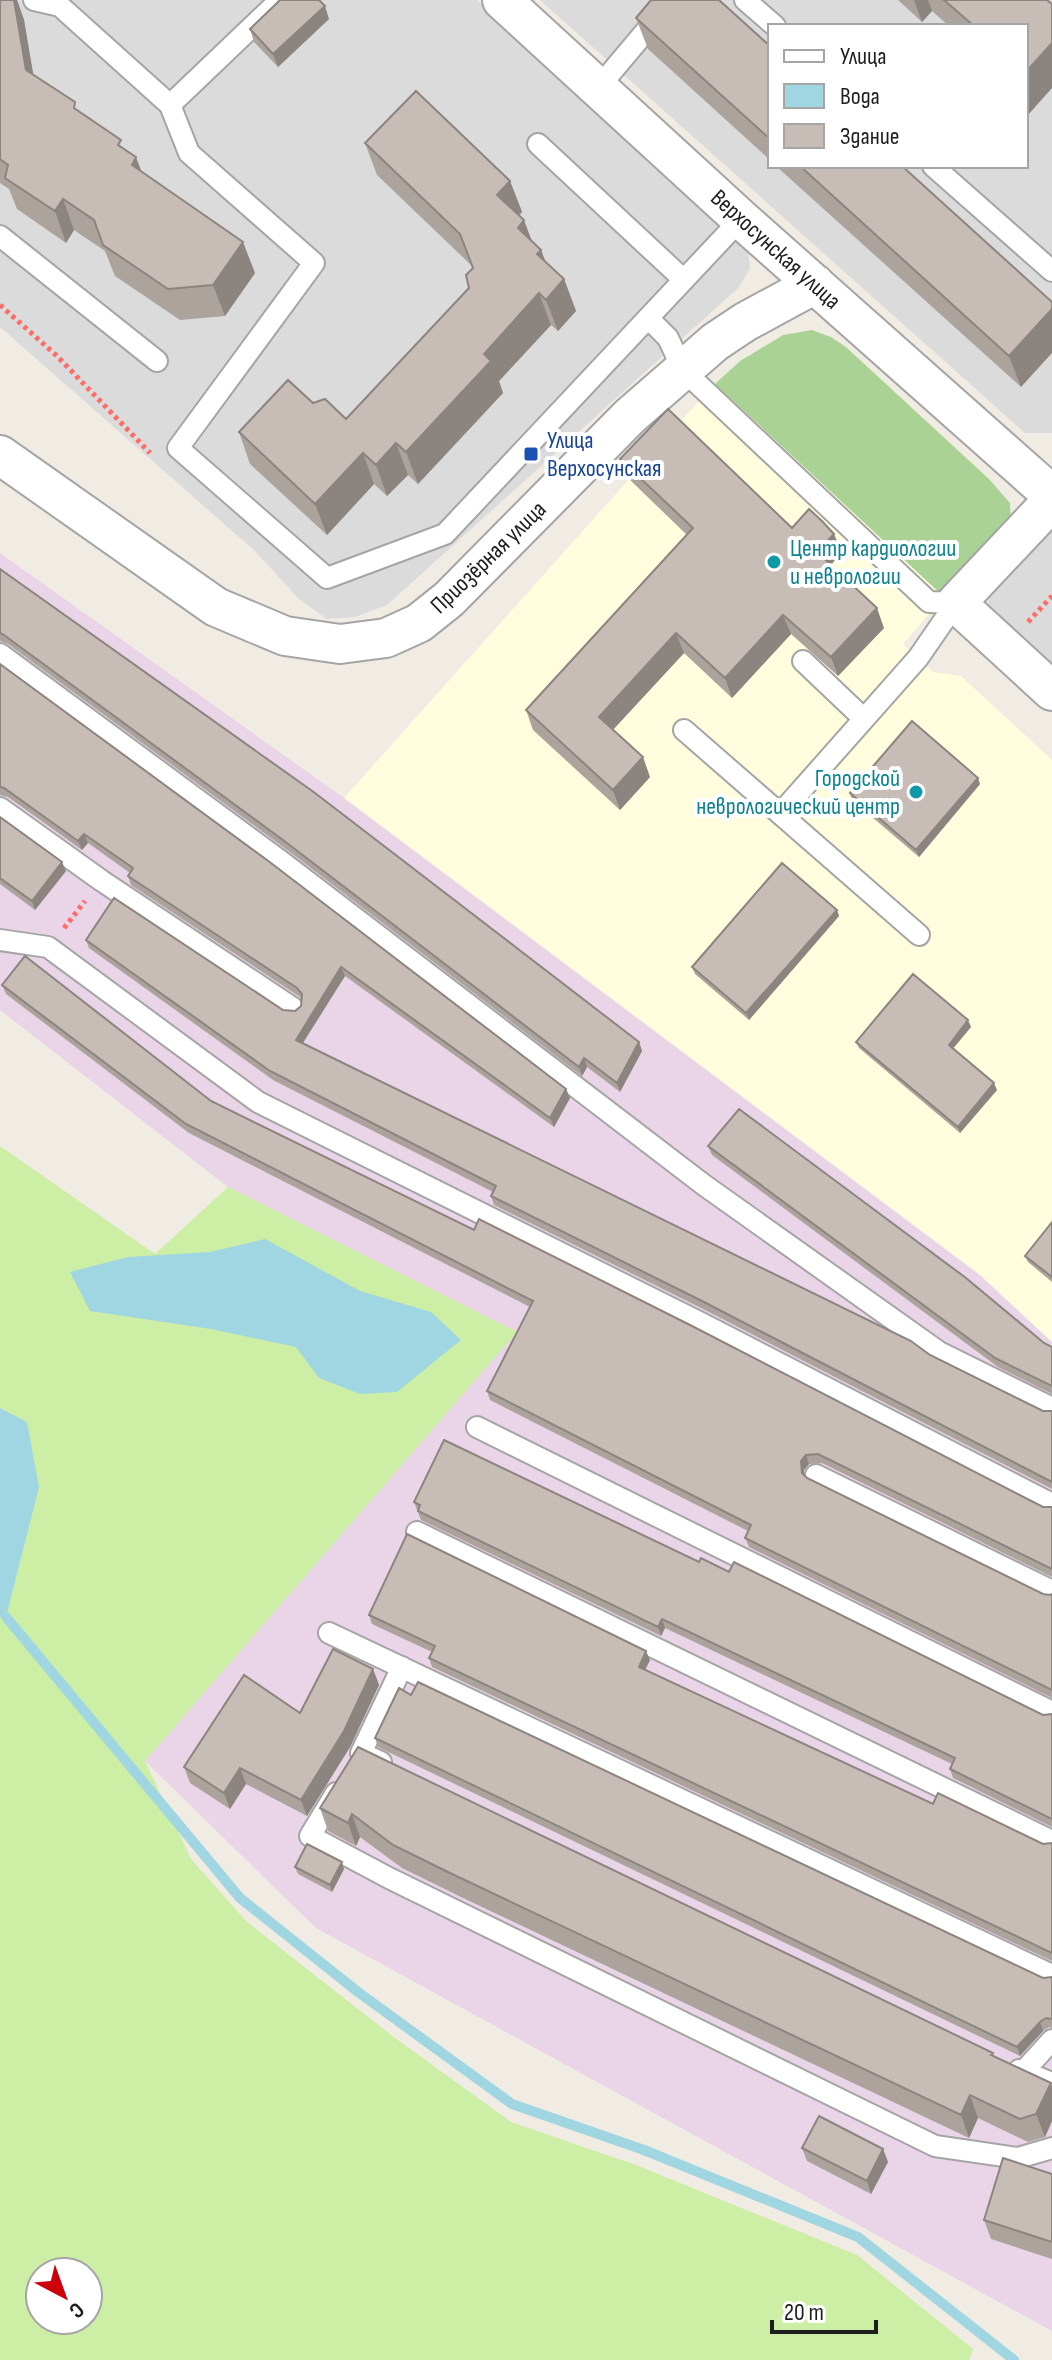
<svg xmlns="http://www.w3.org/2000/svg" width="1052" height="2360" viewBox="0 0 1052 2360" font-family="'Sofia Sans Condensed',sans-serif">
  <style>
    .residential { fill: #dcdbdb; fill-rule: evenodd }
    .industrial { fill: #e9d5e7 }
    .education { fill: #fffddd }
    .grass { fill: #cdeea5; fill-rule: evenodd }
    .forest { fill: #aad295 }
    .water { fill: #a0d6e1 }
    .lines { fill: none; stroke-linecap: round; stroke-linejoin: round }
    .stream { stroke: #a0d6e1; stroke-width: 10 }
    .lane-casing { stroke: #a5a5a5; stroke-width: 24 }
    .street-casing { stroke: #a5a5a5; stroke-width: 42 }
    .path { stroke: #ff6c65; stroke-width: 5; stroke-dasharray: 4 4; stroke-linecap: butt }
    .lane { stroke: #fff; stroke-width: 20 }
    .street { stroke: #fff; stroke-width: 38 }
    .wall { fill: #aca39d }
    .shaded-wall { fill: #8c847f }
    .building { fill: #c8bdb6; stroke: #8c847f; stroke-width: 2 }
    .transit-dot { fill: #1a4fb4; stroke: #fff; stroke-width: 3 }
    .culture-dot { fill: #0f9aa8; stroke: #fff; stroke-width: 3 }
    .labels { text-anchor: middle; stroke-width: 8; stroke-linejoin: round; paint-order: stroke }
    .street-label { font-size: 24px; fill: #1e1e1e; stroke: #fff }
    .transit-label { font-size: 24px; fill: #164399; stroke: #fff; text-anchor: start }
    .culture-label { font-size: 24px; fill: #0d838f; stroke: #fff; text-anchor: start }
  </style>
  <rect width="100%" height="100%" fill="#f0ebe3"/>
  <path class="residential" d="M0 0H477L716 218 748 249 750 269 738 288 387 605 355 617 327 619 299 599 255 551 0 327Z
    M540 0H1052V433H1025ZM770 26H1026V166H770Z
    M1052 524V674L988 609 989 592Z"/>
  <path class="industrial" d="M0 553 344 798 980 1275 1052 1342V2331L316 1928 145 1761 517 1332 228 1187 0 1010Z"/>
  <path class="education" d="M812 330 831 337 846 347 989 479 1010 503 1011 521 903 644 933 672 961 676 1052 760V1342L980 1275 344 798 707 392 740 361 783 335Z"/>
  <path class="grass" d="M0 1146 155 1254 228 1187 517 1332 145 1761 191 1859 247 1922 391 2035 511 2122 636 2165 857 2255 973 2349 969 2360H0V1617H6L27 1422 0 1408ZM40 2272H88V2320H40Z"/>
  <path class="forest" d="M812 330 831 337 846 347 989 479 1010 503 1011 521 944 597 715 384 740 361 783 335Z"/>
  <path class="water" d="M265 1239 360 1291 431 1312 461 1340 397 1392 360 1394 319 1378 296 1347 211 1329 90 1311 70 1272 128 1257 210 1252Z
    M0 1408 27 1422 39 1487 6 1617H0Z"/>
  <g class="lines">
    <path class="stream" d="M6 1617 240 1898 358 1992 512 2104 644 2150 858 2237 1014 2360"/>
    <g class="lane-casing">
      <path id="lane" d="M34 0 60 6 170 105 280 0
        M745 0 775 26
        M598 88 672 0
        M170 105 189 153 314 263 178 448 327 578 445 534 741 219
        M538 144 684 280
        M933 166 1052 271
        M0 236 157 361
        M649 319 668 338 683 370 929 602 956 603
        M0 654 282 862 704 1185 939 1352 1052 1408
        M803 661 864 719
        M684 730 919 935
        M0 808 102 881 293 1008
        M780 814 918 658 956 603
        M0 940 48 947 258 1102 701 1323 1052 1504
        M477 1427 1052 1712
        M816 1475 1052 1591
        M417 1532 1052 1841
        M329 1633 1052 1975
        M381 1762 361 1753 402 1667
        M336 1793 310 1836 389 1878 935 2146 1018 2158 1052 2148
        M1019 2070 1052 2083
        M1023 2072 1052 2040"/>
    </g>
    <g class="street-casing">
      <path id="street" d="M502 0 741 219 1052 495
        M0 455 216 607 285 636 340 644 386 638 419 623 449 599 630 416 715 342 745 322 815 284
        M1052 501 956 603 1052 691"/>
    </g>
    <path class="path" d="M0 305 57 356 150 453
      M1028 622 1052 596
      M64 928 85 901"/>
    <use href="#lane" class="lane"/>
    <use href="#street" class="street"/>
  </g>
  <path class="wall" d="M0 0H17L24 20 33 75 125 149 141 172 255 273 225 316 180 320 115 276 105 251 74 230 66 243 17 209 9 189 0 183Z
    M898 0H1047L1028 115 1026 113V26H949L932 11 922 22Z
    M636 18 770 46V160L648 49Z
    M329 19 278 67 254 42 250 29Z
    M365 143 510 181 522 212 519 216 532 241 541 250 545 262 564 279 576 311 558 331 551 325 499 381 503 393 418 484 408 475 387 496 374 484 327 535 250 464 239 432 313 403 346 419 469 288 473 268 471 265 377 175Z
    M776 166H902L1052 302 1021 387Z
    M620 459 792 528 842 553 831 565 884 628 838 676 791 634 732 698 684 653 613 730 650 777 620 810 533 730 526 710 687 535 628 478Z
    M0 569 639 1042 642 1051 620 1092 587 1067 582 1076 290 852 8 644 0 641Z
    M0 664 566 1089 570 1098 554 1127 345 976 303 1043 1043 1411H1052V1489L707 1311 494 1205 491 1196 493 1192 273 1080 89 948 86 940 283 1010 295 1011 301 1006V999L300 997 131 885 128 876 130 873 88 843 82 850 8 797 0 795Z
    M980 784 919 857 852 800 850 793Z
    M0 817 66 871 35 910 0 884Z
    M837 910 839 916 749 1020 695 974 692 967Z
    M2 985 211 1101 1043 1507H1052V1577L822 1463 809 1464 804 1470V1475L807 1478 1043 1594 1050 1595 1052 1594V1698L749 1547 745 1538 748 1531 490 1400 487 1391 530 1307 189 1133 6 994Z
    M971 1027 953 1048 997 1090 960 1133 859 1048 856 1042Z
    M708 1146 1052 1347V1394L998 1367 712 1155Z
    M1052 1222V1282L1028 1262 1025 1256Z
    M414 1502 699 1562 729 1572 1043 1715 1052 1714V1827L953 1778 950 1769 952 1764 665 1628 661 1636 421 1520Z
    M369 1615 650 1660 645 1670 933 1804 1043 1844 1052 1843V1961L432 1667 429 1658 432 1652 372 1624Z
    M373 1669 379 1685 350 1747 307 1816 246 1784 230 1809 190 1783 184 1767 300 1713Z
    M411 1695 1043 1978 1052 1977V2028L1049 2027 1043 2031 1020 2056 378 1747 375 1738Z
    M358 1747 993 2053 994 2057 1051 2083 1052 2087V2121L1045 2137 1028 2142 978 2118 969 2138 461 1897 402 1868 360 1837 356 1846 328 1831 320 1808Z
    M295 1867 344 1869 332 1892 298 1874Z
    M802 2148 883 2149 888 2162 871 2194 807 2161Z
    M1052 2174V2259L991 2239 984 2220Z"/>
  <path class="shaded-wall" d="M14 0H17L24 20 38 102 26 70Z
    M914 0H928L932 11 922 22Z
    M325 6 329 19 278 67 273 54Z
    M1052 43V88L1028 115 1026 110V72Z
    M136 157 148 189 132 165Z
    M510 181 522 212 508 227 497 195Z
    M63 199 74 230 66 243 55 211Z
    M524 220 536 252 518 228Z
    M243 242 255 273 225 316 213 285Z
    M541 250 553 281 537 254Z
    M564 279 576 311 558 331 546 300Z
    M539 293 551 325 499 381 503 393 418 484 406 452 484 354Z
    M1052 309V353L1021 387 1009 356Z
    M396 443 408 475 387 496 376 465Z
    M363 453 374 484 327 535 315 504Z
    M834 534 842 553 824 571 817 552Z
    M877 608 884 628 838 676 831 657Z
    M783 615 791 634 732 698 725 678Z
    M676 633 684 653 606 737 599 717Z
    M643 757 650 777 620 810 613 790Z
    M978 778 980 784 919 857 916 850Z
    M84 834 88 843 82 850 78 841Z
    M62 862 66 871 35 910 32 901Z
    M837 910 839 916 749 1020 746 1013Z
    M341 967 345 976 299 1049 296 1040Z
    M968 1020 971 1027 951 1051 949 1045Z
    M639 1042 642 1051 620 1092 617 1083Z
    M584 1058 587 1067 582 1076 579 1067Z
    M994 1083 997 1090 960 1133 958 1127Z
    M566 1089 570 1098 554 1127 550 1118Z
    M806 1455 809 1464 804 1470 805 1482 802 1473 801 1461Z
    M662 1619 665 1628 661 1636 658 1627Z
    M646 1651 650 1660 642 1676 639 1667Z
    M373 1669 379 1685 350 1747 307 1816 301 1800Z
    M240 1768 246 1784 230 1809 224 1793Z
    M352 1814 360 1837 356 1846 348 1823Z
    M342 1862 344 1869 332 1892 330 1885Z
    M1040 2022 1043 2031 1020 2056 1017 2047Z
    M1051 2083 1052 2087V2121L1045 2137 1036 2114Z
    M970 2095 978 2118 969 2138 961 2115Z
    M883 2149 888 2162 871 2194 867 2181Z"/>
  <path class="building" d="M0 0H14L26 70 75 102 74 108 121 140 118 145 136 157 132 165 243 242 213 285 168 289 103 245 94 220 63 199 55 211 5 178 8 165 0 159Z
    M280 0H319L325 6 273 54 250 29Z
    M651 0H719L770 46V139L636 18Z
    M944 0H1047L1052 4V43L1026 72V26H974Z
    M416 91 510 181 497 195 524 220 518 228 541 250 537 254 564 279 546 300 539 293 484 354 491 361 406 452 396 443 376 465 363 453 315 504 239 432 288 380 313 403 325 399 346 419 469 288 466 275 473 268 460 234 365 143Z
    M800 166H902L1052 302V309L1009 356Z
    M668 409 792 528 809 509 822 521 834 534 817 552 877 608 831 657 783 615 725 678 676 633 599 717 643 757 613 790 526 710 693 528 620 459Z
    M0 569 315 793 639 1042 617 1083 584 1058 579 1067 287 843 4 635 0 633Z
    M0 664 271 863 566 1089 550 1118 341 967 296 1040 911 1341 930 1355 1043 1411H1052V1482L704 1302 491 1196 496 1186 270 1071 86 940 114 898 283 1010 295 1011 301 1006 302 994 297 988 128 876 133 868 84 834 78 841 4 788 0 787Z
    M912 721 978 778 916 850 850 793Z
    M0 817 62 862 32 901 0 878Z
    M782 863 837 910 746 1013 692 967Z
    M25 956 211 1101 474 1230 479 1219 692 1326 1043 1507H1052V1569L818 1454 806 1455 801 1461 802 1473 807 1478 1043 1594 1050 1595 1052 1594V1690L745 1538 751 1525 487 1391 533 1301 186 1124 2 985Z
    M913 974 968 1020 949 1045 994 1083 958 1127 856 1042Z
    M739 1109 966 1278 1044 1343 1052 1347V1386L995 1358 708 1146Z
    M1052 1222V1277L1025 1256Z
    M444 1440 699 1562 701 1558 729 1572 734 1562 1043 1715 1052 1714V1819L950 1769 955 1758 662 1619 658 1627 418 1511 420 1505 414 1502Z
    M407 1534 646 1651 639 1667 933 1804 938 1793 1043 1844 1052 1843V1953L429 1658 435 1646 369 1615Z
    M333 1649 373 1669 344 1731 301 1800 240 1768 224 1793 184 1767 244 1675 300 1713Z
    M418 1682 1043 1978 1052 1977V2019L1046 2018 1040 2022 1017 2047 375 1738 399 1688 411 1695Z
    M358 1747 993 2053 991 2055 1051 2083 1036 2114 1020 2119 970 2095 961 2115 452 1874 393 1845 352 1814 348 1823 320 1808Z
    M307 1844 342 1862 330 1885 295 1867Z
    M819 2116 883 2149 867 2181 802 2148Z
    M1003 2158 1052 2174V2242L984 2220Z"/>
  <rect class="transit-dot" x="523" y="446" width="16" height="16" rx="4"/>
  <g class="culture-dot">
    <circle cx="774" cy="562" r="8"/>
    <circle cx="916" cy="792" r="8"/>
  </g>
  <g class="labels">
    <g class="street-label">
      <text transform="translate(776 249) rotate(42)" y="8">Верхосунская улица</text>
      <text transform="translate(488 557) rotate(-44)" y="8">Приозёрная улица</text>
    </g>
    <g class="transit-label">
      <text x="547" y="448">Улица<tspan x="547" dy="28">Верхосунская</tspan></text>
    </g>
    <g class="culture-label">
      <text x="790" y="556">Центр кардиологии<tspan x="790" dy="28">и неврологии</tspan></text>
      <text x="900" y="786" text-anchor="end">Городской<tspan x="900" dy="28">неврологический центр</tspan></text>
    </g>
  </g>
  <rect x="768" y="24" width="260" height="144" fill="#ffffff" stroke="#a5a5a5" stroke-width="2"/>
  <rect x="784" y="50" width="40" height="12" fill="#ffffff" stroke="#a5a5a5" stroke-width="2"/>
  <text x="840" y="64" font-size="24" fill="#1e1e1e">Улица</text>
  <rect x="784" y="84" width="40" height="24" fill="#a0d6e1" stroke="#a5a5a5" stroke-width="2"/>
  <text x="840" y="104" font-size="24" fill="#1e1e1e">Вода</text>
  <rect x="784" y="124" width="40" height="24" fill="#c8bdb6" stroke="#a5a5a5" stroke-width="2"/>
  <text x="840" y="144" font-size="24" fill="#1e1e1e">Здание</text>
  <g transform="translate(64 2296) rotate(139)"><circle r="38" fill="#ffffff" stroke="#a5a5a5" stroke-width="2"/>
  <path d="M0-6L14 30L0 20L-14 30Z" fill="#cc000b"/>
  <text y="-12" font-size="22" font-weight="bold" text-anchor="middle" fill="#1e1e1e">С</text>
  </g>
  <path d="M772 2320v12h104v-12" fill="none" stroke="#1e1e1e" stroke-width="4"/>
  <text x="784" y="2320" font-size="24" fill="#1e1e1e" stroke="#ffffff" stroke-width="6" paint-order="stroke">20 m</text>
</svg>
